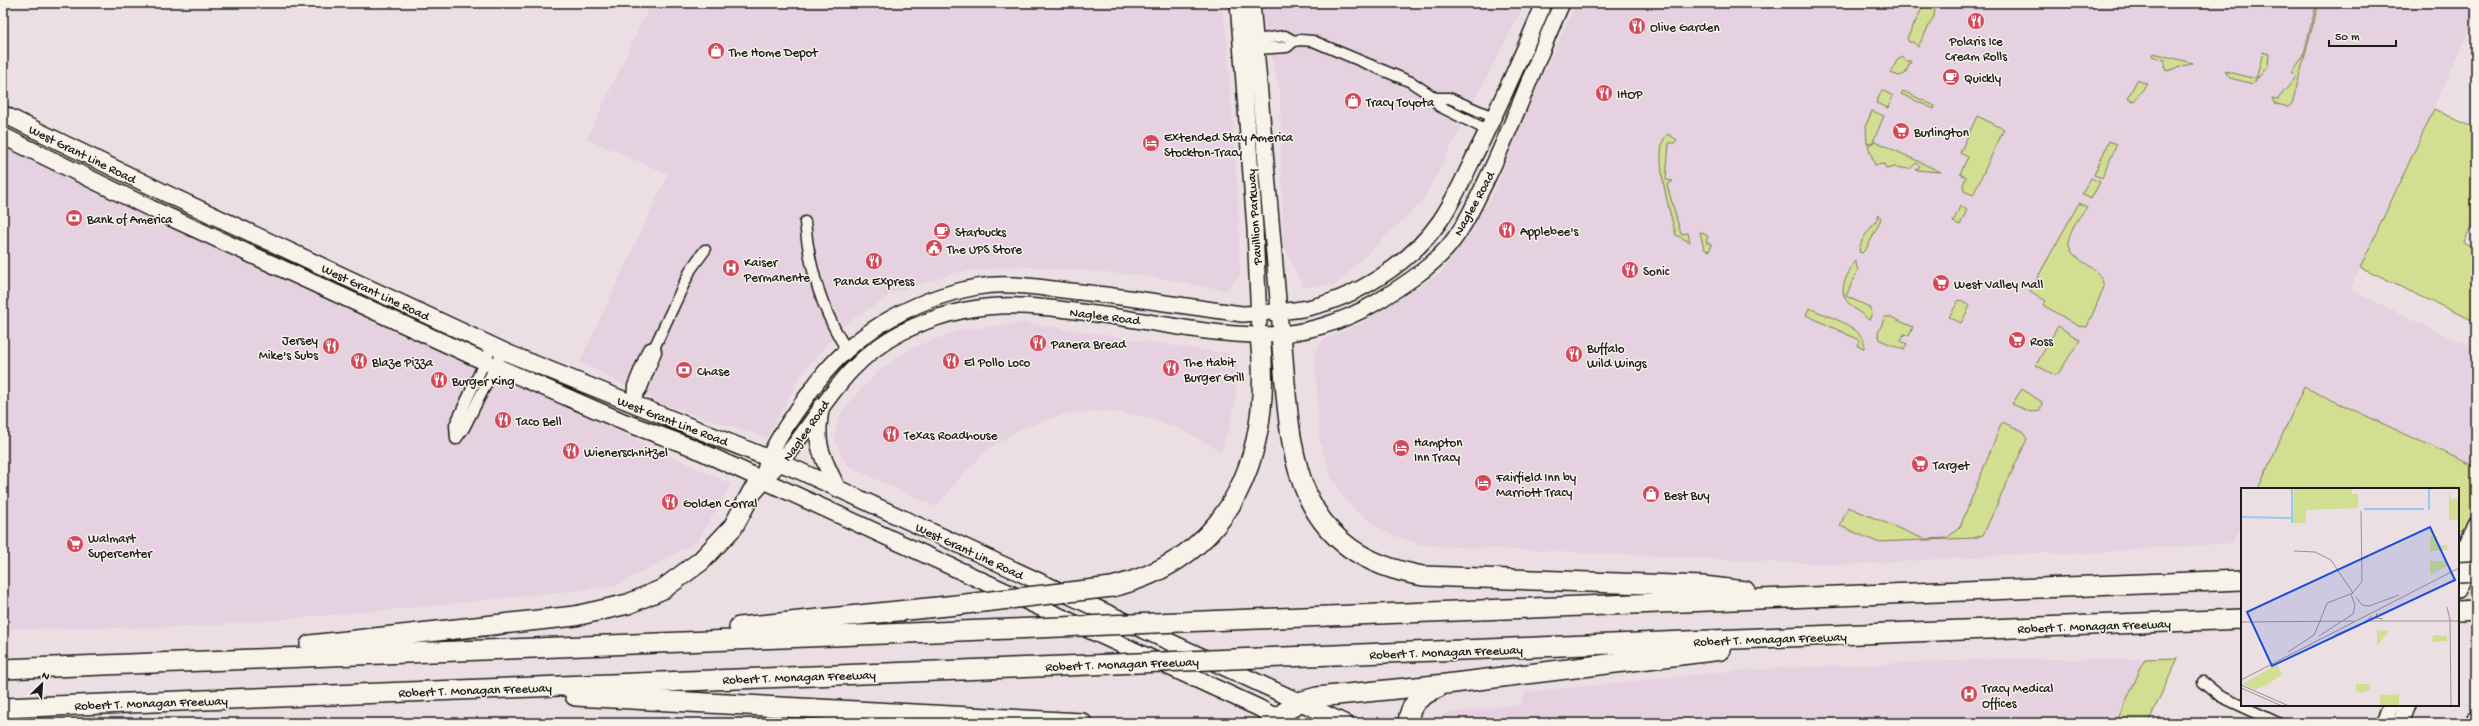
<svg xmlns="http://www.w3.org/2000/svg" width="2479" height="726" viewBox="0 0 2479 726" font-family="'Gochi Hand',sans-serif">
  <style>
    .built { fill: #e5d1df }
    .green { fill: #d2de91; stroke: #777d56 }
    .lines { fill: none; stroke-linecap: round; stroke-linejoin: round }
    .street-casing { stroke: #1c1c1c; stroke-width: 13 }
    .secondary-casing { stroke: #1c1c1c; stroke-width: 18 }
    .primary-casing { stroke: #1c1c1c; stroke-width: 19 }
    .highway-casing { stroke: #1c1c1c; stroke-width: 22 }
    .street { stroke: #f7f3e8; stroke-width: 10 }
    .secondary { stroke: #f7f3e8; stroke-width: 15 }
    .primary { stroke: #f7f3e8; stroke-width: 16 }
    .highway { stroke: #f7f3e8; stroke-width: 19 }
    .highway-bridge-casing { stroke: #1c1c1c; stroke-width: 22; stroke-linecap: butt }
    .highway-bridge { stroke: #f7f3e8; stroke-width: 19 }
    .labels { text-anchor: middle; stroke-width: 3; stroke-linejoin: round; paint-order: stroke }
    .poi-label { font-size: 13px; fill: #1c1c1c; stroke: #f7f3e8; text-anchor: start }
    .street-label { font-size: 13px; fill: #1c1c1c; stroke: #f7f3e8 }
    .inset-river { fill: none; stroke: #93c9f2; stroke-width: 2 }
    .inset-road { fill: none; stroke: #999193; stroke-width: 1 }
    .view { fill: #1d4ed8; fill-opacity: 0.15; stroke: #1d4ed8; stroke-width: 2 }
    .inset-edge { fill: none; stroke: #1c1c1c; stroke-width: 2 }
  </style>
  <rect width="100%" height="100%" fill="#ecdfe3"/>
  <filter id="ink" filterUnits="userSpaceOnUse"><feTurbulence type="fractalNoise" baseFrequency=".025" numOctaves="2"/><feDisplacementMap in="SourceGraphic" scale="8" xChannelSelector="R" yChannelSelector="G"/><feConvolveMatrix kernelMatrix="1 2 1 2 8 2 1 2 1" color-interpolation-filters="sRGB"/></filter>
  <g filter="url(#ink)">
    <path class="built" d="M651 3H1221L1226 30 1238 197 1240 276 1226 290 1139 275 1017 266 958 272 894 292 844 325 801 374 767 438 662 404 580 362 668 174 587 139Z
      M1259 3H1525L1423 201 1335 285 1303 287 1283 244 1280 91Z
      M1576 3H2476V15L2350 290 2476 349V467L2304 387 2258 489H2242V525L2232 543 2071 554 2036 553 1845 565 1436 546 1419 544 1389 534 1357 512 1344 498 1331 477 1319 438 1315 352 1323 340 1360 324 1442 272 1492 197 1528 107Z
      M3 143 731 484 698 541 616 586 433 606 195 627 3 629Z
      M1025 323 1229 354 1237 365 1236 395 1231 423 1221 451 1178 428 1143 416 1105 411 1065 414 1023 428 991 447 961 476 936 507 852 468 844 461 836 442 835 433 840 415 855 395 881 369 916 346 961 330Z
      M1997 659H2145L2116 723H1440L1445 713 1520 704 1526 692 1740 670Z"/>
    <path class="green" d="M1925 3 1935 7 1934 16 1918 47 1913 42H1909L1907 38Z
      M2316 6H2318L2292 104 2288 107 2274 103 2272 98 2278 99 2296 77 2292 72 2303 57Z
      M2263 52 2269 54 2268 66 2253 84 2230 78 2225 71 2256 79Z
      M2153 53 2193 63 2167 71 2164 66 2165 60 2152 56Z
      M1903 57 1906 61H1911L1905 74 1899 76 1891 73 1897 60Z
      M2137 80 2147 84 2134 101 2128 98Z
      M1882 90 1893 96 1888 108 1876 103Z
      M1903 91 1935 106 1934 109 1901 94Z
      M2434 109 2476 129V217L2464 242 2476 248V322L2360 268Z
      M1872 111 1884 116 1873 142 1867 144 1866 125Z
      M1977 116 2004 129 1973 195 1964 191 1963 185 1966 177 1960 174 1968 157 1960 153Z
      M1668 134 1677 140 1674 143H1669L1666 180 1673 181 1667 185 1681 234 1688 233 1690 242 1676 235C1671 216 1650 147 1668 134Z
      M1875 141 1941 172 1916 170 1920 167 1917 163 1909 169 1895 167 1886 169 1884 164 1875 165 1868 146Z
      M2109 141 2117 144 2102 178 2094 175Z
      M2091 178 2100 182 2091 199 2082 194Z
      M2079 203 2087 207C2040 265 2098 253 2104 287L2087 327 2078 326 2043 305 2046 301 2030 291Z
      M1960 206 1967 210 1960 225 1953 222Z
      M1879 215 1881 219 1867 248 1862 253 1859 252C1860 237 1873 228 1879 215Z
      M1700 232 1708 236 1706 242 1712 245 1709 251 1704 249Z
      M1855 261 1858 270 1846 296 1869 307 1872 313 1869 320C1854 307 1836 301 1846 278 1849 273 1851 265 1855 261Z
      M1959 300 1970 306 1961 323 1949 317Z
      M1809 308C1824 315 1869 328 1864 348L1857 346 1859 340 1806 315Z
      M1885 317H1891L1913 327 1909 336 1904 334 1901 341 1907 344 1904 350 1880 340 1878 333Z
      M2058 326 2080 340 2058 374 2054 375 2036 365Z
      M2304 387 2476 467V503L2465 529 2458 530V489H2258Z
      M2022 389 2042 402 2040 411 2031 412 2012 404Z
      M2002 422 2021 430 2027 439 1983 535 1974 538 1877 542 1840 526 1848 507 1924 539 1947 538 1960 527Z
      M2178 658 2148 723H2116L2145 659Z"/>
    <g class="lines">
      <g class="street-casing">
        <path id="street" d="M1255 40 1285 36 1294 41
          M1256 49 1287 47 1294 41 1300 40 1313 41 1411 82 1435 98 1439 106 1487 130
          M1435 98H1449L1493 117
          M805 222C809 268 822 311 847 350
          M633 402 642 388 656 352 655 346
          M632 404 633 386 648 349 655 346 691 269 705 250
          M456 439 455 425 492 346
          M456 439 464 428 503 351
          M2203 682 2220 696 2278 723
          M2473 716 2476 717"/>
      </g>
      <g class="secondary-casing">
        <path id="secondary" d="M1238 3 1255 228 1259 322
          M1252 3 1281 334
          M765 470C772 443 794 415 810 392 848 336 911 299 977 287 1008 281 1041 288 1071 291 1128 297 1185 306 1242 314 1262 313 1283 312 1302 309 1353 300 1410 264 1440 221 1457 196 1468 168 1482 141 1504 96 1525 49 1544 3
          M762 481C816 431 833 367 902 332 974 296 1027 304 1103 315 1155 322 1209 335 1261 335 1301 335 1342 323 1377 302 1402 286 1428 270 1448 247 1464 228 1474 205 1485 183 1514 124 1535 63 1562 3
          M2458 565 2476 524
          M2458 590 2476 551
          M2383 723 2391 705
          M2400 723 2407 705"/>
      </g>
      <g class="primary-casing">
        <path id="primary" d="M3 114 165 193 510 354 800 471 1345 723
          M3 136 152 209 479 359 624 422 689 446 1259 708 1286 723
          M821 407C814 445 821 454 837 488"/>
      </g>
      <g class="highway-casing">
        <path id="highway" d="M1281 334C1291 446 1286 552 1423 576L1703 586 1745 591
          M1112 587C1235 557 1273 451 1260 335
          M2458 611 2476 610
          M1179 622 2242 580
          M739 627 957 605
          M310 645 575 616 628 604 663 589 701 561 733 527 752 492 762 481
          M1258 658 2242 619
          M3 669 1036 628
          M575 696 1082 723
          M3 708 1114 664
          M1269 723 1299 702 1317 697 1446 684 1721 650
          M1408 723C1409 703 1422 695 1439 687"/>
      </g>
      <use href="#street" class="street"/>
      <use href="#secondary" class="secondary"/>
      <use href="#primary" class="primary"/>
      <use href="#highway" class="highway"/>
      <g class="highway-bridge-casing">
        <path id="highway-bridge" d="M2458 572 2476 571
          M957 605 1112 587
          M1036 628 1179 622
          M1114 664 1258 658"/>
      </g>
      <use href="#highway-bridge" class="highway-bridge"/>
    </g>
  </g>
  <defs>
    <g id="restaurant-disc" transform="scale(0.9)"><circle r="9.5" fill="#d1495b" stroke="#f7f3e8"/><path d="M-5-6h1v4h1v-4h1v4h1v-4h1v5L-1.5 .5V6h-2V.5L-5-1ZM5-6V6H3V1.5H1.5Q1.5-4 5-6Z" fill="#fff"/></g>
    <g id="shop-disc" transform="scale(0.9)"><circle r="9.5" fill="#d1495b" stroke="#f7f3e8"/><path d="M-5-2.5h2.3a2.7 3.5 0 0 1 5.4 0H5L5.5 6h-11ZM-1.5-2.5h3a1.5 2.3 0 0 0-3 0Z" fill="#fff"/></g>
    <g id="cafe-disc" transform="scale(0.9)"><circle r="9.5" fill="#d1495b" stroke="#f7f3e8"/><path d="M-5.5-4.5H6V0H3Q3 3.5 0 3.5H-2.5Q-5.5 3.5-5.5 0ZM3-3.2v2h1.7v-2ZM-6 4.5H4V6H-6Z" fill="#fff"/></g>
    <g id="supermarket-disc" transform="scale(0.9)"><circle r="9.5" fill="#d1495b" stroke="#f7f3e8"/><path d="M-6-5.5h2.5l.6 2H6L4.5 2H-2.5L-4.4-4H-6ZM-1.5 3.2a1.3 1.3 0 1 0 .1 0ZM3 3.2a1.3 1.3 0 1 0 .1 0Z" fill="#fff"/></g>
    <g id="hotel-disc" transform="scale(0.9)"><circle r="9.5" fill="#d1495b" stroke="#f7f3e8"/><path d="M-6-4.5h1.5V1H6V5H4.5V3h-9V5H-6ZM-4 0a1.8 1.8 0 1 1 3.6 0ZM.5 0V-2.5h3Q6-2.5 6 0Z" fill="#fff"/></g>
    <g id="bank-disc" transform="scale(0.9)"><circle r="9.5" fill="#d1495b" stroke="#f7f3e8"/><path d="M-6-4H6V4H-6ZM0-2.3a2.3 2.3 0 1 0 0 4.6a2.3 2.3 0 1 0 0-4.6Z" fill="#fff"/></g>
    <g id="civic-disc" transform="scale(0.9)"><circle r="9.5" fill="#d1495b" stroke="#f7f3e8"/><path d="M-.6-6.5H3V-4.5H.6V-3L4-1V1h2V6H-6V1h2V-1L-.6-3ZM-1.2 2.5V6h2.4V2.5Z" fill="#fff"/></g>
    <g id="hospital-disc" transform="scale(0.9)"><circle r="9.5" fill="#d1495b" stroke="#f7f3e8"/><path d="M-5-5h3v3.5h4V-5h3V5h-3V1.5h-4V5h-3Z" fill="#fff"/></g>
  </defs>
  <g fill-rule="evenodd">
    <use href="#restaurant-disc" x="1976" y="21"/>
    <use href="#restaurant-disc" x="1637" y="26"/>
    <use href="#shop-disc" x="716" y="51"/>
    <use href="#cafe-disc" x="1951" y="77"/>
    <use href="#restaurant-disc" x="1604" y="93"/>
    <use href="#shop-disc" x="1353" y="101"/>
    <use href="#supermarket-disc" x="1901" y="131"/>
    <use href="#hotel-disc" x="1151" y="143"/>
    <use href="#bank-disc" x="74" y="218"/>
    <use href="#restaurant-disc" x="1507" y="230"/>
    <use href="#cafe-disc" x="942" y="231"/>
    <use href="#civic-disc" x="934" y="248"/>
    <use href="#restaurant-disc" x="874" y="261"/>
    <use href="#hospital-disc" x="731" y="268"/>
    <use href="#restaurant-disc" x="1630" y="270"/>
    <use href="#supermarket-disc" x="1941" y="283"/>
    <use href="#supermarket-disc" x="2017" y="340"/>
    <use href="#restaurant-disc" x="1038" y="343"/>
    <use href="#restaurant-disc" x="331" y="346"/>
    <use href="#restaurant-disc" x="1574" y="354"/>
    <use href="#restaurant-disc" x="359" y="361"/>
    <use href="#restaurant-disc" x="951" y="361"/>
    <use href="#restaurant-disc" x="1171" y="368"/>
    <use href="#bank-disc" x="684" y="370"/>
    <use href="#restaurant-disc" x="439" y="380"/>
    <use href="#restaurant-disc" x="503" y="420"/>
    <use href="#restaurant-disc" x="891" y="434"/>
    <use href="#hotel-disc" x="1401" y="448"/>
    <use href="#restaurant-disc" x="571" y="451"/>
    <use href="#supermarket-disc" x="1920" y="464"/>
    <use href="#hotel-disc" x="1483" y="483"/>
    <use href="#shop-disc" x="1651" y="494"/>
    <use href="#restaurant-disc" x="670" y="502"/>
    <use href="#supermarket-disc" x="75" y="544"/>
    <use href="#hospital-disc" x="1969" y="694"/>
  </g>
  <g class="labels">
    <g class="poi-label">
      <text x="1650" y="31">Olive Garden</text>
      <text x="1976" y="45" text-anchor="middle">Polaris Ice<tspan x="1976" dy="15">Cream Rolls</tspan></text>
      <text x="729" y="56">The Home Depot</text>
      <text x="1964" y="82">Quickly</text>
      <text x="1617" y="98">IHOP</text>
      <text x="1366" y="106">Tracy Toyota</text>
      <text x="1914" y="136">Burlington</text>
      <text x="1164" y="141">Extended Stay America<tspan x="1164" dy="15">Stockton-Tracy</tspan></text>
      <text x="87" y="223">Bank of America</text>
      <text x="1520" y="235">Applebee's</text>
      <text x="955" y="236">Starbucks</text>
      <text x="947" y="253">The UPS Store</text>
      <text x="744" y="266">Kaiser<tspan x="744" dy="15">Permanente</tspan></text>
      <text x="1643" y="275">Sonic</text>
      <text x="874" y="285" text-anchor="middle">Panda Express</text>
      <text x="1954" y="288">West Valley Mall</text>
      <text x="318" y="344" text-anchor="end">Jersey<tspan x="318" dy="15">Mike's Subs</tspan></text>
      <text x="2030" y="345">Ross</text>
      <text x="1051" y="348">Panera Bread</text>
      <text x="1587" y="352">Buffalo<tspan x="1587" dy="15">Wild Wings</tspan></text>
      <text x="372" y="366">Blaze Pizza</text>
      <text x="964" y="366">El Pollo Loco</text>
      <text x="1184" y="366">The Habit<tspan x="1184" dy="15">Burger Grill</tspan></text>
      <text x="697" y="375">Chase</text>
      <text x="452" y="385">Burger King</text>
      <text x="516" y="425">Taco Bell</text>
      <text x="904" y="439">Texas Roadhouse</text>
      <text x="1414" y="446">Hampton<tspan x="1414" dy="15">Inn Tracy</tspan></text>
      <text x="584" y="456">Wienerschnitzel</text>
      <text x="1933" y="469">Target</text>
      <text x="1496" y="481">Fairfield Inn by<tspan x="1496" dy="15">Marriott Tracy</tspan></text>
      <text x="1664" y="499">Best Buy</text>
      <text x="683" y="507">Golden Corral</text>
      <text x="88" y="542">Walmart<tspan x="88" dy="15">Supercenter</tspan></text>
      <text x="1982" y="692">Tracy Medical<tspan x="1982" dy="15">Offices</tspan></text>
    </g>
    <g class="street-label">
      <text transform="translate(83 153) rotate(26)" y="5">West Grant Line Road</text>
      <text transform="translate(1473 203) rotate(-61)" y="5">Naglee Road</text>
      <text transform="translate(1253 217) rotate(-94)" y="5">Pavillion Parkway</text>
      <text transform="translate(376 291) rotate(25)" y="5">West Grant Line Road</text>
      <text transform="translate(1105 315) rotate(7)" y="5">Naglee Road</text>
      <text transform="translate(673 420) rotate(21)" y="5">West Grant Line Road</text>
      <text transform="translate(805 430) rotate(-55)" y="5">Naglee Road</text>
      <text transform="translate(970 550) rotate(25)" y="5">West Grant Line Road</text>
      <text transform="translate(2094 625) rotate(-2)" y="5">Robert T. Monagan Freeway</text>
      <text transform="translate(1770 638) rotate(-2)" y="5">Robert T. Monagan Freeway</text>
      <text transform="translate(1446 651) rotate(-2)" y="5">Robert T. Monagan Freeway</text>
      <text transform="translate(1122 663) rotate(-2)" y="5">Robert T. Monagan Freeway</text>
      <text transform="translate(799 676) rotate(-2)" y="5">Robert T. Monagan Freeway</text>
      <text transform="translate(475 689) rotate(-2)" y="5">Robert T. Monagan Freeway</text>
      <text transform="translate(151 702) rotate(-2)" y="5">Robert T. Monagan Freeway</text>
    </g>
  </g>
  <g transform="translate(2241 488)">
    <rect width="218" height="218" fill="#ecdfe3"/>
    <path d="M53 0H111V6H117V20L65 22V35H52ZM208 2 210 11H218V32H208ZM189 48H196V57H207L206 62 189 63ZM189 73H206V78L189 87ZM136 142 148 143 136 158ZM192 147 206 148V153L191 154ZM36 176 41 187 25 197 14 202 2 196ZM115 196H129V202L122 205 115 203ZM148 203V207L158 206V217L139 218V207H147Z" fill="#d2de91"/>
    <path class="inset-river" d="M123 21H183M188 22V0M0 29 52 30M51 35V0"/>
    <path class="inset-road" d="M53 63 74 64 90 72 112 105M115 109 121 117 128 118 158 107M206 119 209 132M136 125 135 130 142 131M209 131 210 218M79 133 86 115 112 105 121 93 120 23M124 133H218M0 134 114 133M94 147 123 135 131 128M78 148 112 126 114 117 110 106M47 164 73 147 79 133M0 192 218 80M0 197 48 218M0 200 41 218"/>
    <path class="view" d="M189 39 214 92 31 178 6 124Z"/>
    <rect width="218" height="218" class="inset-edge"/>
  </g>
  <rect width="2479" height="726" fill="none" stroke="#f7f3e8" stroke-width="16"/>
  <rect x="8" y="8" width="2463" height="710" fill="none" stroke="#1c1c1c" stroke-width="1.5" filter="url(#ink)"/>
  <g transform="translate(42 684) rotate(25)" stroke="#f7f3e8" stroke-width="3" paint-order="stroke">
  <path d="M0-3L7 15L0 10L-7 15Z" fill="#1c1c1c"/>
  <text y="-6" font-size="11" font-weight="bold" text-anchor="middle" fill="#1c1c1c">N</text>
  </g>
  <path d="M2329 40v6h67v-6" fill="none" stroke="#1c1c1c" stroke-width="2"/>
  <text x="2335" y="40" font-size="12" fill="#1c1c1c" stroke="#f7f3e8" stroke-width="3" paint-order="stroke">50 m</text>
</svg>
